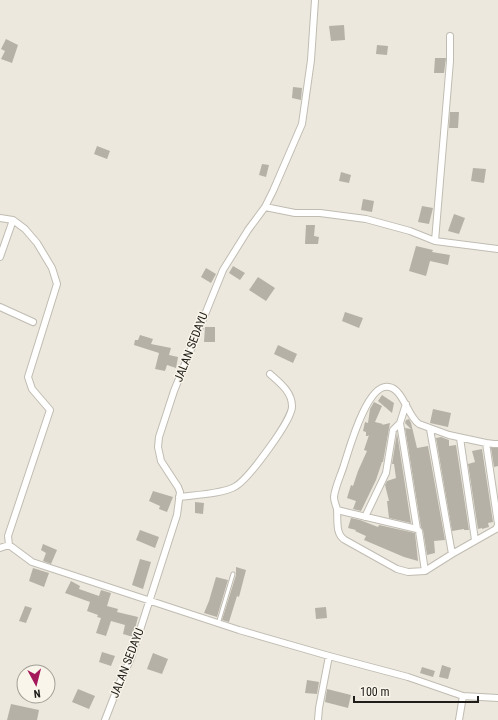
<svg xmlns="http://www.w3.org/2000/svg" width="498" height="720" viewBox="0 0 498 720" font-family="'Roboto Condensed',sans-serif">
  <style>
    .building { fill: #b5b1a7 }
    .lines { fill: none; stroke-linecap: round; stroke-linejoin: round }
    .lane-casing { stroke: #c0bcb2; stroke-width: 5 }
    .street-casing { stroke: #c0bcb2; stroke-width: 8 }
    .lane { stroke: #fff; stroke-width: 3 }
    .street { stroke: #fff; stroke-width: 6 }
    .labels { text-anchor: middle; stroke-width: 3; stroke-linejoin: round; paint-order: stroke }
    .street-label { font-size: 12px; fill: #1e1d19; stroke: #faf5eb }
  </style>
  <rect width="100%" height="100%" fill="#ece8de"/>
  <path class="building" d="M344 25 345 40 331 41 329 26Z
    M6 39 18 45 12 63 1 59 5 51 1 49Z
    M377 45 388 46 387 55 376 54Z
    M435 58H446L444 73H434Z
    M293 87 302 88 301 100 292 98Z
    M450 112H459L458 128H449Z
    M97 146 110 151 107 159 94 154Z
    M262 164 269 165 266 177 259 175Z
    M473 168 486 169 484 183 471 181Z
    M341 172 351 175 349 183 339 181Z
    M363 199 374 201 372 212 361 210Z
    M422 206 433 208 429 224 418 222Z
    M454 214 465 218 459 234 448 231Z
    M306 225H315L314 236 319 237 318 244H305Z
    M416 246 433 250 432 252 450 255 448 265 430 261 426 276 409 271Z
    M233 266 245 273 240 280 229 273Z
    M206 268 216 274 211 283 201 277Z
    M258 277 275 288 266 301 249 290Z
    M345 312 363 318 359 328 342 321Z
    M205 327H215V342H204Z
    M140 335 153 339 151 344 171 348 169 355 178 357 176 368 167 365 165 371 155 369 159 353 134 345 135 340H138Z
    M278 345 297 354 293 363 274 354Z
    M382 395 394 403 392 413 378 401Z
    M374 402 382 406 375 422 383 424 382 425 390 423 383 462H382L376 480 361 511 353 509 356 501 347 498 351 485 353 486 358 471 367 451 364 450 369 435 368 436H366V432L363 431 365 422 368 423 370 409Z
    M433 409 451 413 448 427 430 423Z
    M409 419 411 423 417 448 428 446 445 540 434 541 435 553 427 555 423 530 421 527 405 428 411 429 405 423 406 420Z
    M397 433 411 523 389 518 387 501H389L385 485 387 481 396 478 394 464H392Z
    M441 437 449 440V446L456 445 469 530H464V529L452 531 436 438Z
    M491 448H498V466L494 467Z
    M482 449 493 522 488 523 489 527 482 529V528L478 529 468 464 475 462 472 451Z
    M153 491 173 497 167 512 159 509 160 506 149 501Z
    M195 502 204 503 203 514 195 513Z
    M351 518 360 520 378 527 379 525 415 533 418 561 404 557 364 540 366 536 355 531 356 530 348 528Z
    M140 530 159 537 155 548 136 540Z
    M43 544 57 550 51 564 43 561 46 553 41 550Z
    M140 559 151 562 143 589 132 585Z
    M236 567 246 570 239 597 237 596 229 622 222 620 236 575Z
    M33 568 49 573 44 587 29 581Z
    M216 577 228 580 217 617 204 613 209 601Z
    M71 581 80 586 79 589 99 596 101 590 111 593 107 606 118 609 117 612 138 617 133 637 123 634 125 625 111 621 106 636 96 633 101 618 97 617 98 615 87 611 90 602 65 593Z
    M25 606 32 608 26 623 19 621Z
    M326 607 327 618 316 619 315 608Z
    M102 652 115 656 111 666 99 662Z
    M153 653 168 659 162 674 147 669Z
    M442 665 451 668 448 679 439 677Z
    M422 667 435 671 433 677 420 673Z
    M307 680 319 682 317 694 305 693Z
    M78 689 95 696 89 709 72 702Z
    M327 689 351 695 348 708 325 702Z
    M11 704 39 710 37 720H7Z"/>
  <g class="lines">
    <g class="lane-casing">
      <path id="lane" d="M218 624 233 574"/>
    </g>
    <g class="street-casing">
      <path id="street" d="M265 207 273 191 302 124 311 60 315 0
        M0 218 13 220 25 229 37 243 52 268 57 284 28 377 32 389 50 410 8 536 9 545 32 562 239 630 329 656 408 677 463 696 498 698
        M435 241 450 61V36
        M0 257 13 220
        M0 307 33 322
        M400 423 417 529
        M430 429 452 554
        M460 438 475 540
        M486 443 449 435 419 424C408 417 403 389 389 387 367 382 349 450 344 465 341 475 335 487 334 497 334 502 336 505 337 509 338 520 335 534 345 540L397 569 408 572 425 571 452 554 496 529 498 525
        M498 444H494L486 443 498 524
        M179 497C194 495 224 494 236 486 249 478 293 419 292 406 292 392 280 383 270 374
        M337 510 417 529 419 531 425 571
        M365 517 386 473 393 430 400 423 406 404
        M0 548 9 545
        M105 720 117 689 131 658 177 515 180 492 178 487 161 461 158 447 159 437 174 391 223 270 248 230 265 207 295 213H320L366 219 410 231 435 241 498 249
        M318 720 319 708 329 656
        M459 720 463 696"/>
    </g>
    <use href="#lane" class="lane"/>
    <use href="#street" class="street"/>
  </g>
  <g class="labels">
    <g class="street-label">
      <text transform="translate(191 347) rotate(-69)" y="4">JALAN SEDAYU</text>
      <text transform="translate(127 663) rotate(-69)" y="4">JALAN SEDAYU</text>
    </g>
  </g>
  <g transform="translate(36 684) rotate(173)"><circle r="19" fill="#faf5eb" stroke="#a29f97"/>
  <path d="M0-3L7 15L0 10L-7 15Z" fill="#a5175b"/>
  <text y="-6" font-size="11" font-weight="bold" text-anchor="middle" fill="#1e1d19">N</text>
  </g>
  <path d="M354 696v6h124v-6" fill="none" stroke="#1e1d19" stroke-width="2"/>
  <text x="360" y="696" font-size="12" fill="#1e1d19" stroke="#faf5eb" stroke-width="3" paint-order="stroke">100 m</text>
</svg>
